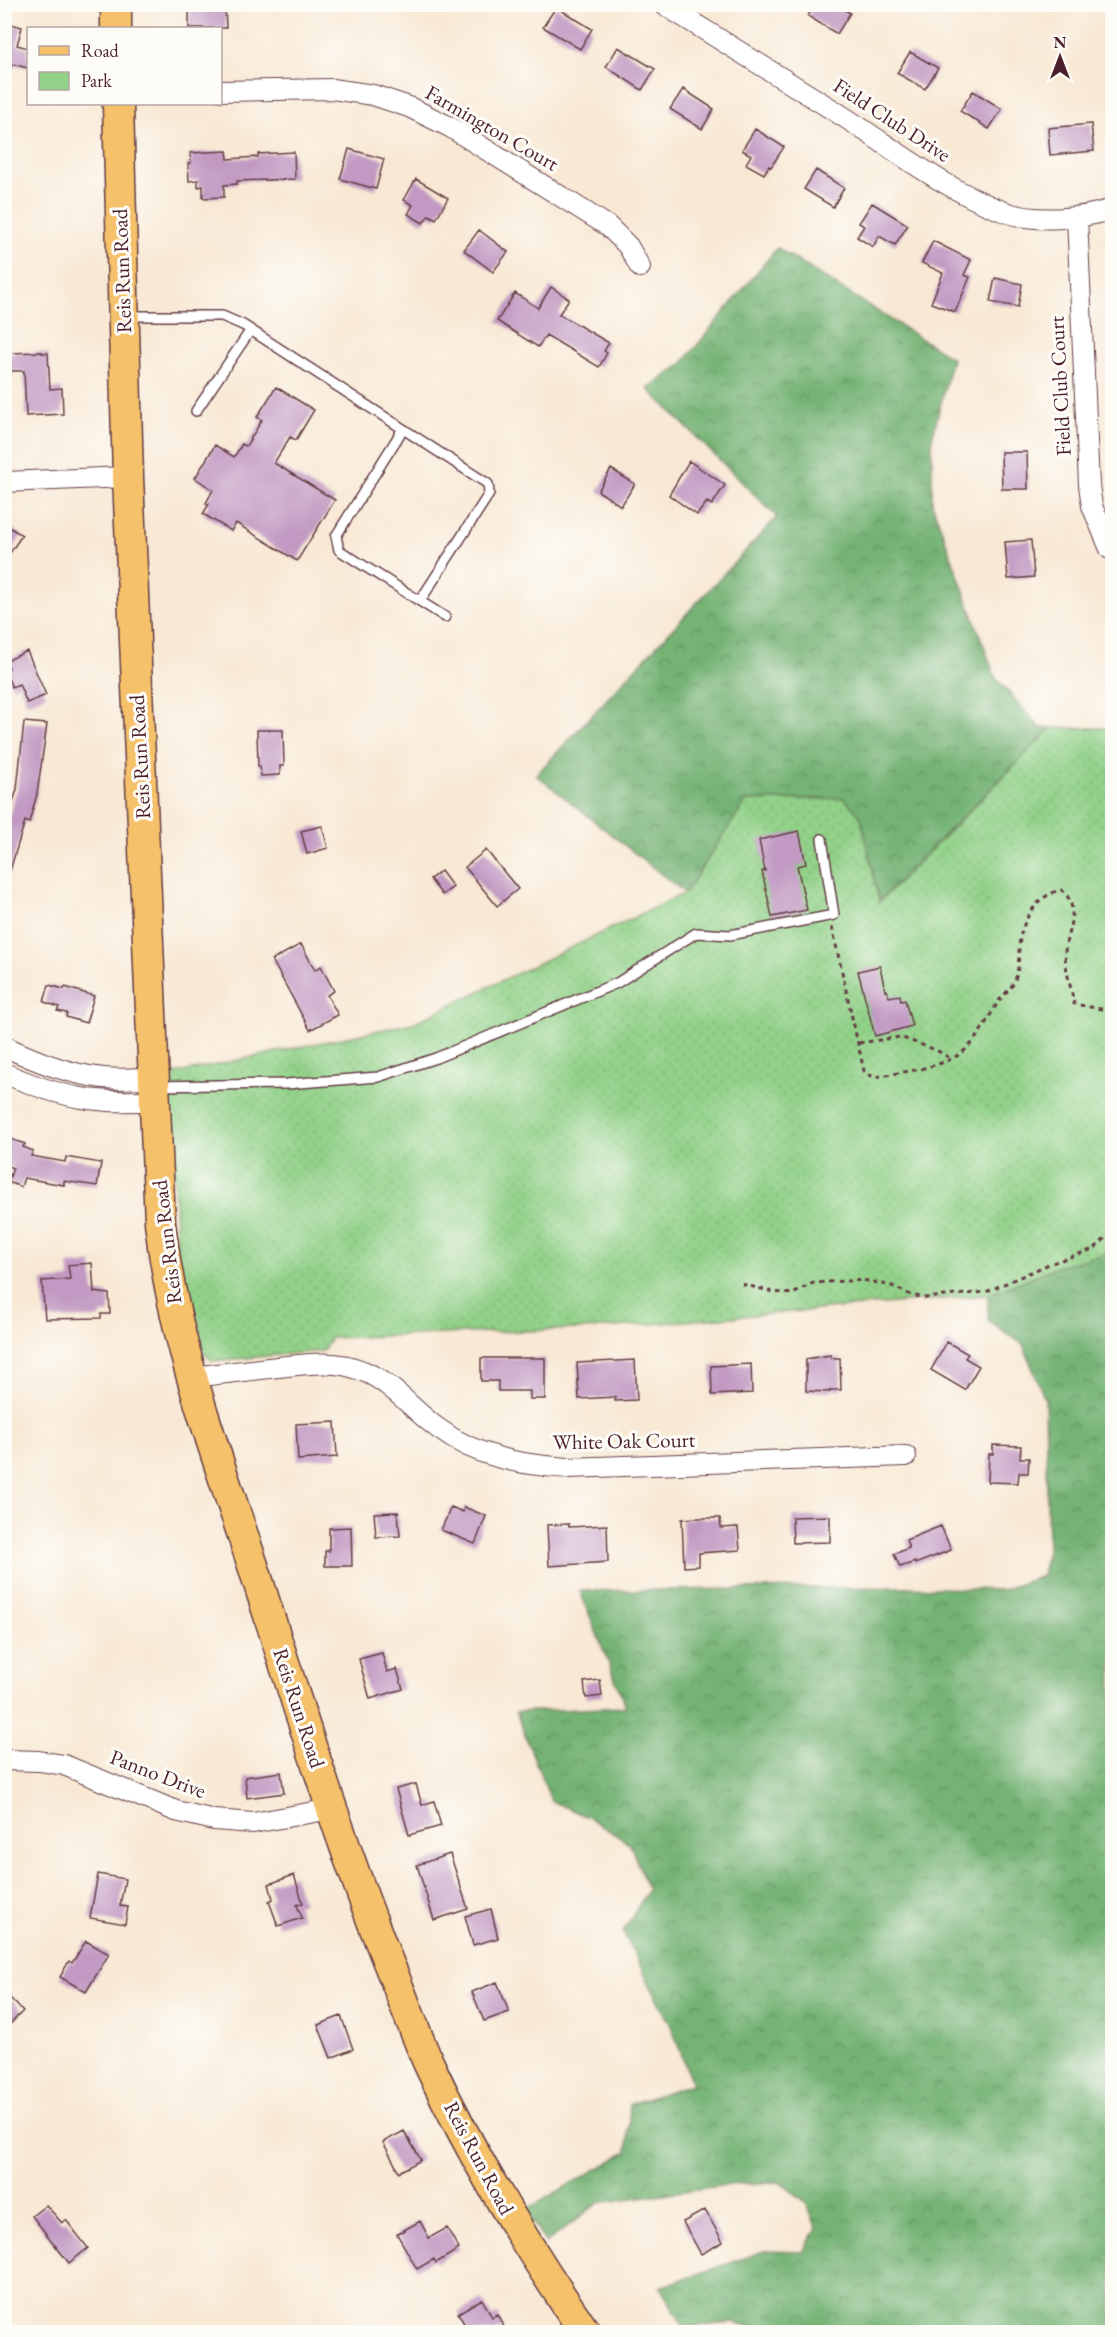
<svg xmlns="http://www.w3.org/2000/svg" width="1117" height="2337" viewBox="0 0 1117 2337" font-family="'EB Garamond',serif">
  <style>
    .green { fill: url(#green-dots); stroke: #6e785a; stroke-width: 1.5 }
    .forest { fill: url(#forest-crowns); stroke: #5f6950; stroke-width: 1.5 }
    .building { fill: #c199c2 }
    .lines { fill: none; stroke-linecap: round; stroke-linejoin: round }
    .lane-casing { stroke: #643d44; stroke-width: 12 }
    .street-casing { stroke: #643d44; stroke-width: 22 }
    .primary-casing { stroke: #643d44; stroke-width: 33 }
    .path { stroke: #643d44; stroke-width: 3; stroke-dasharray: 4.5 4.5; stroke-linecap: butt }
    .lane { stroke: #fff; stroke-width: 9 }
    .street { stroke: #fff; stroke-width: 20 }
    .primary { stroke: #f5c16b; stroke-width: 30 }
    .labels { text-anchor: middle; stroke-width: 6; stroke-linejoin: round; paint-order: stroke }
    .street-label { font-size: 21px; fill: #4a1f2b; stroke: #fdfcf7 }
  </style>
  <defs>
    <pattern id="green-dots" width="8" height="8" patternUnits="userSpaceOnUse" patternTransform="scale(1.5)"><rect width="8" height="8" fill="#91d188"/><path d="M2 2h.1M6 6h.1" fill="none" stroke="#7fb376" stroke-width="1.8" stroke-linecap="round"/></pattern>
    <pattern id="forest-crowns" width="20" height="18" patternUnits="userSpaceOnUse" patternTransform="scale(1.5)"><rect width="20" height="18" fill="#74b374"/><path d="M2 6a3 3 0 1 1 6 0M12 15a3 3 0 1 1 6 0" fill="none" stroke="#61915f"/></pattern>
  </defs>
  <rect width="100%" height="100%" fill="#fdfcf7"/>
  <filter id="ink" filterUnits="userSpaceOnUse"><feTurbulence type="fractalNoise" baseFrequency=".0167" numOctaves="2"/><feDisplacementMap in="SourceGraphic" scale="12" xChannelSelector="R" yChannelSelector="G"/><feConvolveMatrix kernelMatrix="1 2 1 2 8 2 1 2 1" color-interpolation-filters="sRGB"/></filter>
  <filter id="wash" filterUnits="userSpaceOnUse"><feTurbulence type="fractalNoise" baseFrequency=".008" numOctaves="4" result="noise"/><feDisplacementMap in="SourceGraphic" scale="24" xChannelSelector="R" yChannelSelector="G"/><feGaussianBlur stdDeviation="1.35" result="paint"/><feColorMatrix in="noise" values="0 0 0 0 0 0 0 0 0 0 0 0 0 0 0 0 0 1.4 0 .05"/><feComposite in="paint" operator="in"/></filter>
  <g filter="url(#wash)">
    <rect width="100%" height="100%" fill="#f8e8d4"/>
    <path class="green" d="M1051 728H1112V1252L1054 1268 988 1295 604 1328 331 1338 323 1351 213 1361 195 1346 177 1250 169 1075 413 1023 685 893 746 801 844 798 861 817 880 901Z"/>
    <path class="forest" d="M777 248 952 358 932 439V503L995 677 1040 728H1051L879 901 861 817 844 798 746 801 685 893 536 775 777 517 648 389 681 365Z
      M1112 1252V2332H765L734 2323 684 2327 660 2287 764 2251 803 2252 817 2229 806 2202 779 2182 726 2185 598 2203 546 2243 525 2210 627 2152 630 2104 692 2084 672 2028 623 1932 648 1890 630 1844 588 1817 551 1801 516 1712 626 1707 580 1591 906 1587 1002 1590 1042 1576 1048 1545 1045 1400 1023 1344 988 1321V1295L1054 1268Z"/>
    <g id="blocks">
      <path class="building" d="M189 4H225L226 28H189Z
        M815 4H836L850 13 837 34 808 16Z
        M556 7 592 29 580 49 543 27Z
        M4 22 22 27 17 45 28 48V68L12 64 9 76 4 75Z
        M618 47 655 69 642 90 606 67Z
        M910 52 938 68 925 89 897 73Z
        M683 89 714 109 702 129 670 109Z
        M973 91 1002 109 989 129 960 111Z
        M1091 124 1094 151 1050 155 1048 128Z
        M755 129 784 147 771 167 769 166 764 174 746 164 751 155 742 150Z
        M349 149 384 159 376 189 340 179Z
        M227 151 228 159 258 157V154L294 152 295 179 237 181V184L224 185V197L203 198V186L198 187V180L189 181 188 163H191L190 153Z
        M816 170 844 188 833 207 804 189Z
        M416 179 448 198 436 219 429 215 423 223 408 214 413 205 404 200Z
        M872 203 908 225 895 245 879 236 873 247 857 237 864 226 859 223Z
        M479 230 508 252 493 272 464 250Z
        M933 241 971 260 964 275 970 277 955 312 931 303 943 273 922 263Z
        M995 278 1022 284 1018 307 990 302Z
        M551 287 569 299 559 314 609 343 604 351 607 353 599 367 546 335 538 347 497 321 515 293 538 308Z
        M42 352V353H48L50 389 62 388 63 414 26 416 24 371H10L9 353Z
        M276 387 314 410 296 440 290 437 274 463 335 500 297 561 236 523 231 531 203 514 209 504 206 503 213 490 195 478 215 445 234 457 242 444 246 446 262 420 257 417Z
        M1001 452H1027L1028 489H1002Z
        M689 461 725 485 712 505 707 502 697 515 669 495Z
        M611 469 635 484 621 506 598 491Z
        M4 524 22 535 4 562Z
        M1031 540 1034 577 1008 579 1005 542Z
        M27 651 46 695 27 703 19 684 12 687 4 670 9 668 6 661Z
        M24 722 47 724 37 794 29 823 25 821 8 877 4 876V815L9 816 17 789Z
        M257 730H283L284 766H280V775L261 776 260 766H258Z
        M322 826 328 848 307 854 301 831Z
        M799 831 806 864 797 866 807 910 772 917 762 871H765L759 840Z
        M486 850 518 889 497 906 465 867Z
        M441 871 453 887 442 895 430 879Z
        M301 944 315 970 321 966 334 991 327 995 338 1015 310 1030 272 960Z
        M880 966 885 991 887 990 889 997 900 995 901 1001 905 1000 912 1026 875 1036 858 971Z
        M49 985 64 989 65 987 94 996 86 1023 66 1017 67 1013 57 1011 59 1007 44 1002Z
        M4 1137 25 1144 23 1147 33 1151 31 1156 65 1162 66 1157 101 1163 97 1186 64 1181V1185L24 1178 21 1187 8 1182 13 1168 4 1165Z
        M92 1263 94 1292 109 1294 110 1314H101V1318L45 1319 42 1281 70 1279 68 1265Z
        M947 1342 968 1354 965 1358 979 1366 965 1390 931 1370Z
        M831 1355V1358H840L841 1390H830V1392L806 1391V1359Z
        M481 1358H545V1399H530V1391H498V1381H481Z
        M635 1360 637 1400 615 1401V1397L579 1399 577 1363Z
        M751 1364 752 1393 712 1395 711 1366Z
        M335 1422 337 1457 298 1460 296 1424Z
        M993 1445 1021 1446 1020 1458H1029L1028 1473H1019L1018 1483 988 1482 989 1454H993Z
        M451 1507 463 1512 464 1507 486 1516 475 1544 441 1530Z
        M398 1512 400 1536 376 1537 374 1513Z
        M830 1516V1542L793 1543 792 1517Z
        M698 1518H720L721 1528 738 1527 740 1550 699 1553V1566L684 1567 682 1519Z
        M569 1524V1527L607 1525 608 1562 549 1566 547 1525Z
        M941 1526 951 1550 915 1564V1562L900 1567 894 1554 909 1548 906 1540Z
        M351 1527 352 1566H325V1551H329V1528Z
        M382 1653 387 1672 397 1669 403 1689 370 1699 359 1659Z
        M600 1680 602 1696 586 1698 584 1682Z
        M281 1772 284 1793 247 1798 245 1777Z
        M416 1784 422 1805 434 1801 441 1826 409 1835 396 1789Z
        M450 1854 468 1909 434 1920 417 1865Z
        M98 1874 125 1879 120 1906 128 1907 125 1924 90 1918Z
        M294 1875 303 1903 297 1905 302 1918 278 1926 269 1901 273 1899 269 1884Z
        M491 1909 498 1938 473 1945 465 1916Z
        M86 1941 109 1954 86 1992 60 1977 69 1961 72 1963Z
        M497 1982 509 2012 484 2021 472 1992Z
        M4 1992 23 2011 4 2030Z
        M341 2016 353 2049 331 2058 318 2025Z
        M404 2131 421 2160 399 2172 383 2142Z
        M46 2205 62 2223 66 2220 88 2248 69 2263 32 2216Z
        M705 2210 723 2242 701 2254 683 2222Z
        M420 2221 429 2238 447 2228 459 2249 436 2263 434 2259 417 2269 397 2234Z
        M482 2299 492 2317 497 2314 504 2327 494 2332H469L458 2313Z"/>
    </g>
  </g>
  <g filter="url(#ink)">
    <use href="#blocks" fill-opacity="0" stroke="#643d44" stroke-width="1.5"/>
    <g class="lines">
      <g class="lane-casing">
        <path id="lane" d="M129 316H222L243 325 488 484 489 494 420 601
          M196 411 250 331
          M403 429 336 536 339 550 445 617
          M157 1086 286 1084 378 1077 436 1058 617 983 696 933 730 935 834 915 822 839"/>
      </g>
      <g class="street-casing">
        <path id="street" d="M663 4C722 41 782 78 841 115 894 149 945 190 1005 212 1035 223 1082 219 1112 209
          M220 91 332 89 373 95 409 107 450 127 608 226 628 246 640 267
          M1077 217 1089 485 1092 506 1110 549
          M4 482 128 477
          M4 1046C36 1061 68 1074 103 1078 120 1080 138 1078 155 1077
          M4 1073C59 1097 96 1105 155 1100
          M192 1377C218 1374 243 1371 269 1368 301 1365 333 1358 363 1371 393 1383 413 1411 439 1429 476 1457 522 1465 568 1468L906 1456
          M4 1760 39 1761 64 1765 176 1811 214 1820 253 1823 331 1809"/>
      </g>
      <g class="primary-casing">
        <path id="primary" d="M116 28V4
          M118 104 128 477 160 1222C173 1345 220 1463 258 1581 301 1716 343 1852 397 1984 407 2010 417 2037 428 2062 472 2157 527 2247 585 2332"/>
      </g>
      <path class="path" d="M832 927 864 1071 869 1075 876 1077C904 1071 941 1069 964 1051 979 1038 988 1018 998 1002 1003 995 1012 988 1015 980 1020 967 1018 953 1020 939 1023 918 1040 893 1062 890 1082 908 1066 930 1065 952 1065 969 1071 987 1074 1004L1112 1011
        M859 1043 900 1037 936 1050 950 1058
        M742 1284 773 1292 793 1294 813 1283 863 1280 892 1286 911 1295 925 1298 986 1292 1049 1264 1094 1249 1112 1232"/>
      <use href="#lane" class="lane"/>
      <use href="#street" class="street"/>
      <use href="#primary" class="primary"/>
    </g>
  </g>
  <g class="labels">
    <g class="street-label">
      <text transform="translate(892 120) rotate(33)" y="7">Field Club Drive</text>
      <text transform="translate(492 128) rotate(30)" y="7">Farmington Court</text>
      <text transform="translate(122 271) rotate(-92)" y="7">Reis Run Road</text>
      <text transform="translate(1060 386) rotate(-93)" y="7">Field Club Court</text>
      <text transform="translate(140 757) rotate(-93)" y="7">Reis Run Road</text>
      <text transform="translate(167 1242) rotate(-97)" y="7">Reis Run Road</text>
      <text transform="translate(624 1441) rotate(-1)" y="7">White Oak Court</text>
      <text transform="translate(299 1708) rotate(72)" y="7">Reis Run Road</text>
      <text transform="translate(158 1774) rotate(21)" y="7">Panno Drive</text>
      <text transform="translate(479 2158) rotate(62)" y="7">Reis Run Road</text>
    </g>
  </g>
  <rect width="1117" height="2337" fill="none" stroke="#fdfcf7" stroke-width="24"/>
  <rect x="27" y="27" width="195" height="78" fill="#fdfcf7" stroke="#b5a4a5" stroke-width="1.5"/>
  <rect x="39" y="46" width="30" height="9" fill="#f5c16b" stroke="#b5a4a5" stroke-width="1.5"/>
  <text x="81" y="57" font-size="18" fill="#4a1f2b">Road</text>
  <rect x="39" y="72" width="30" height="18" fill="#91d188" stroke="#b5a4a5" stroke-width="1.5"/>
  <text x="81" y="87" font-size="18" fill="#4a1f2b">Park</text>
  <g transform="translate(1060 57)" stroke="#fdfcf7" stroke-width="4.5" paint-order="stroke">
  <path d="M0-4.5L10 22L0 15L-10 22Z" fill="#4a1f2b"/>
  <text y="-9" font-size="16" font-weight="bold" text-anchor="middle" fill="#4a1f2b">N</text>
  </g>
</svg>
